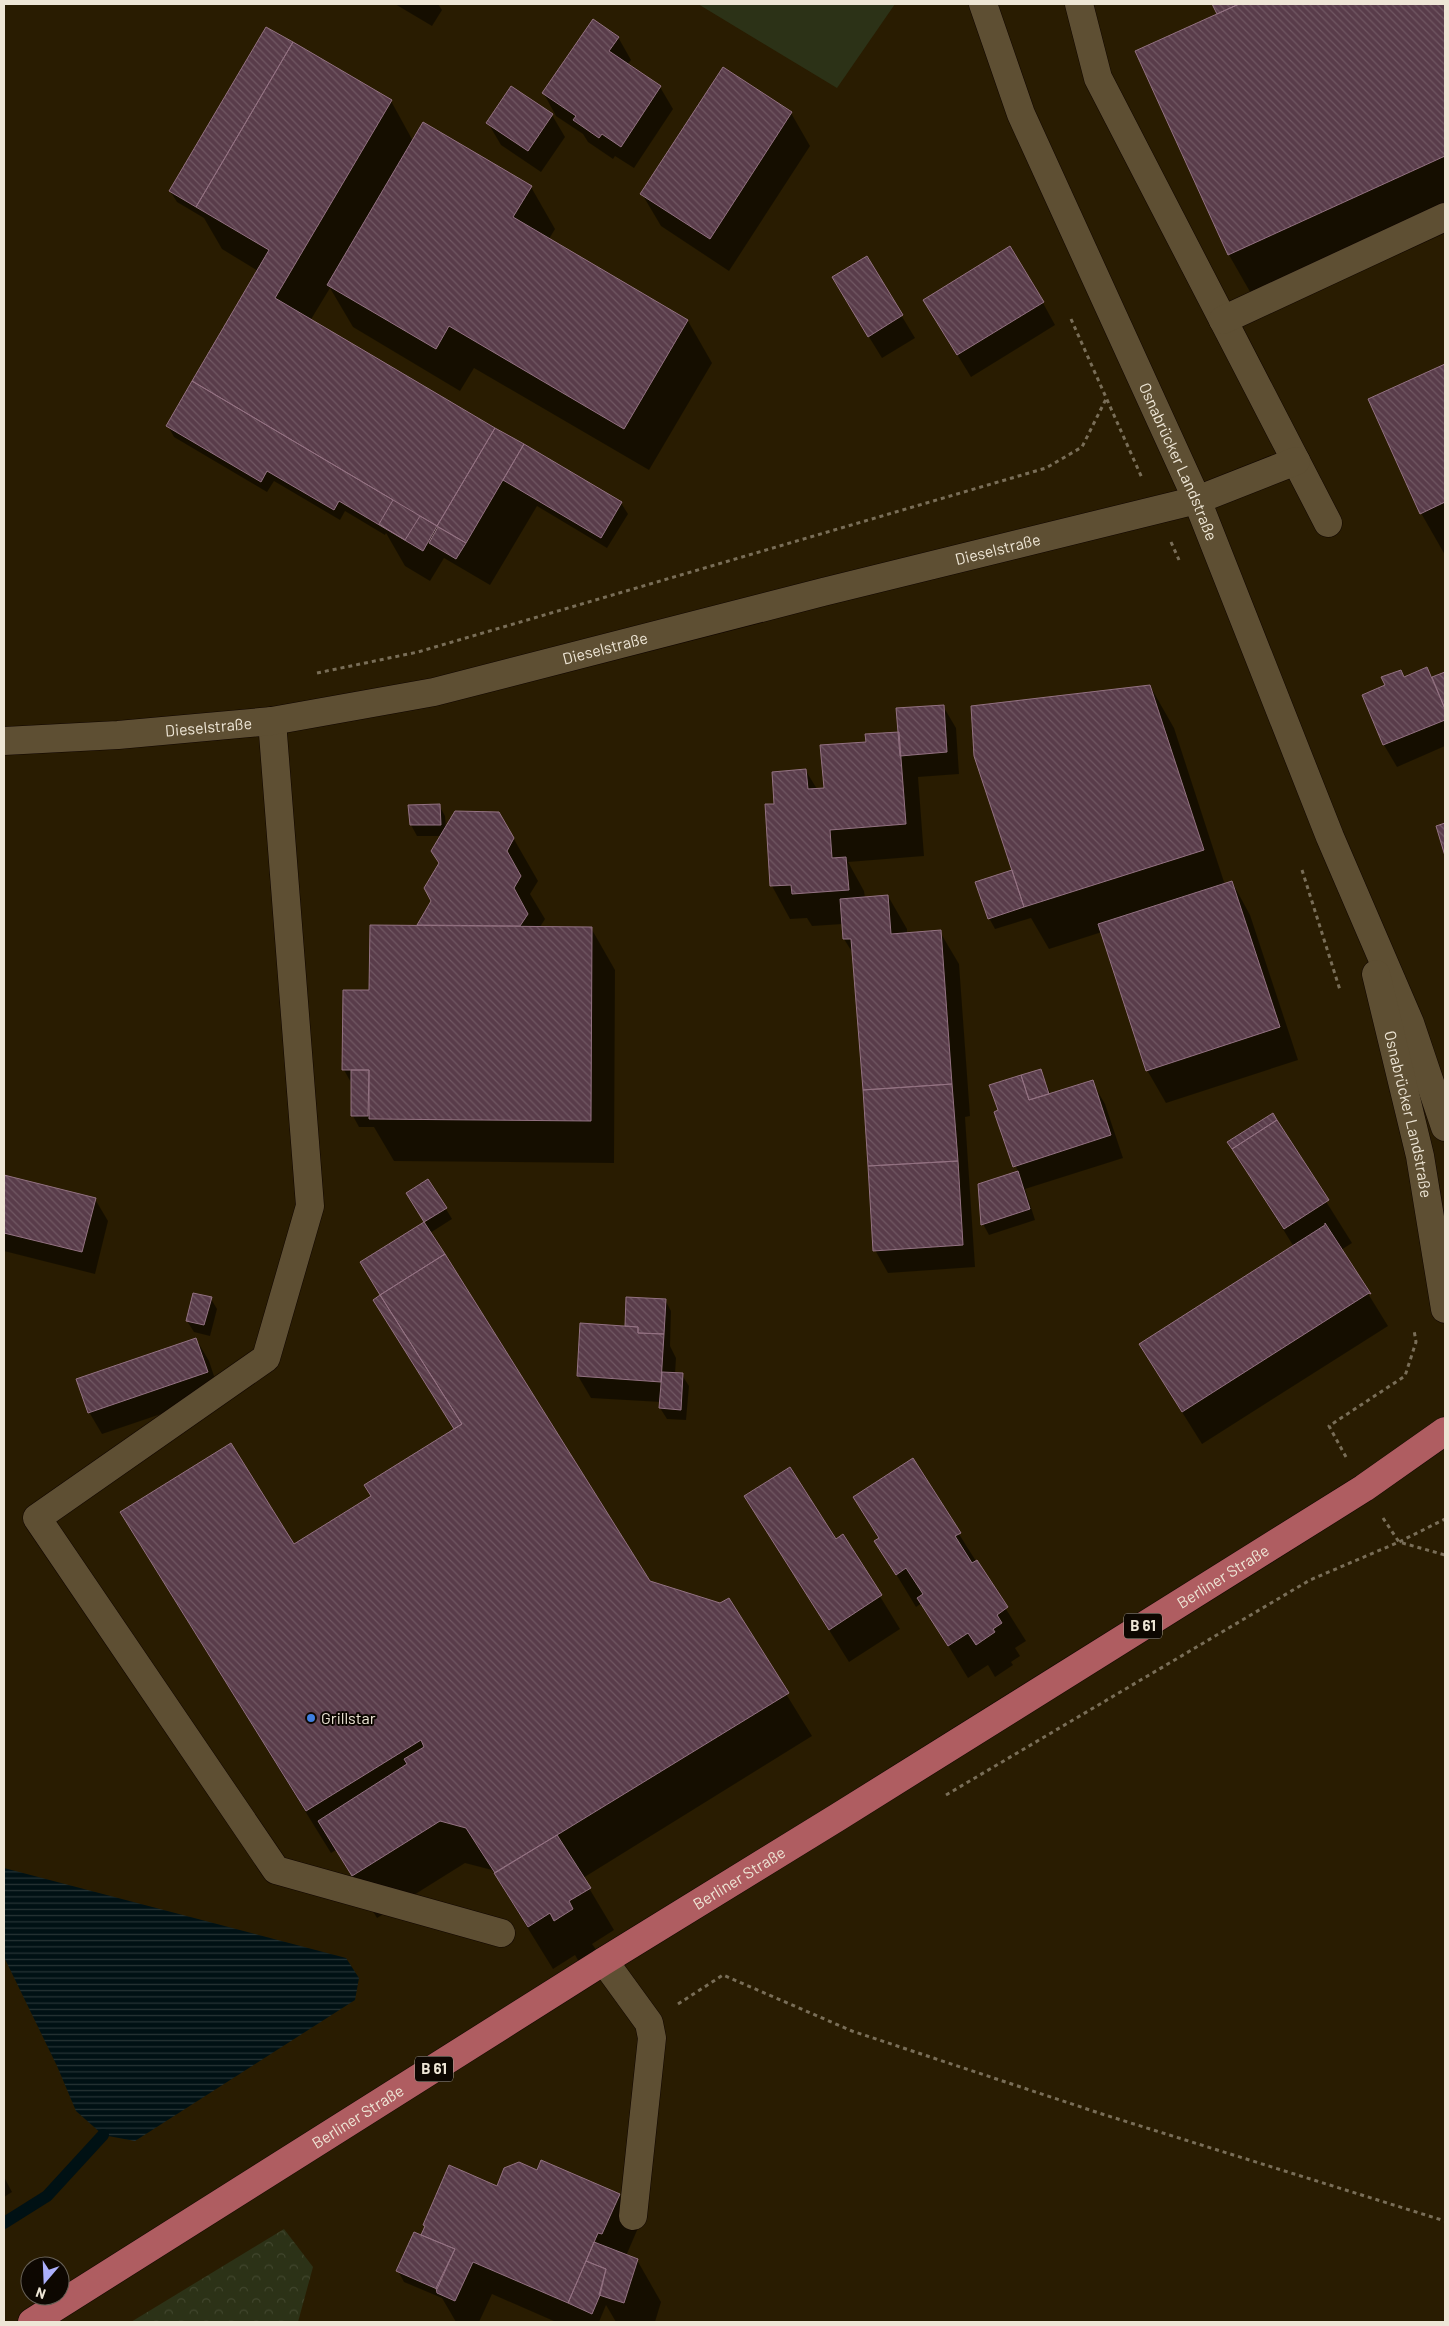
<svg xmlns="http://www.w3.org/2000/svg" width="1449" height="2326" viewBox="0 0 1449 2326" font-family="Barlow,sans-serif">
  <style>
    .grass { fill: #2c3217 }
    .forest { fill: url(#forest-crowns) }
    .water { fill: url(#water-rules) }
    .shadow { fill: #0007 }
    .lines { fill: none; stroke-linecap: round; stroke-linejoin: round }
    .stream { stroke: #001114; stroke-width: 12 }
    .building { fill: url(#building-back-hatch); stroke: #937282 }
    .minor-casing { stroke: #110600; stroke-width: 29 }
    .major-casing { stroke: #110600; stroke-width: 29 }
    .path { stroke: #796e58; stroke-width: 3; stroke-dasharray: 4 4; stroke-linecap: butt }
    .minor { stroke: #5e4f33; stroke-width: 28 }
    .major { stroke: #af5d61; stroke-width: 28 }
    .shop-dot { fill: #3f7fe0; stroke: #0d0701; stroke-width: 2 }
    .labels { text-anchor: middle; stroke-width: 4; stroke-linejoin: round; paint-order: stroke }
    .shield { fill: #0d0701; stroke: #aaa396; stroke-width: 1 }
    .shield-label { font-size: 15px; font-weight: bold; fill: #eee6d6 }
    .street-label { font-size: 16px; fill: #eee6d6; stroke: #0d0701 }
    .poi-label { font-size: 16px; fill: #eee6d6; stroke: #0d0701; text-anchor: start }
  </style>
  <defs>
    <pattern id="forest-crowns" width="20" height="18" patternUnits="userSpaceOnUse" patternTransform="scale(1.25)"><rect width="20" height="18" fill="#2c3217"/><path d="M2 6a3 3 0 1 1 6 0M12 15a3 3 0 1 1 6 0" fill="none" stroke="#41462d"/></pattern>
    <pattern id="water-rules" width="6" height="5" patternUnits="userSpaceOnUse" patternTransform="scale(1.25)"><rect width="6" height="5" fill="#001114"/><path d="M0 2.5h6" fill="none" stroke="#263435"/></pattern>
    <pattern id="building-back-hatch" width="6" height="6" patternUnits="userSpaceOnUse" patternTransform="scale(1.25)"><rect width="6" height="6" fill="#593c4a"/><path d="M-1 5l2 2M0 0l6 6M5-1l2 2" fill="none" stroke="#715863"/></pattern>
  </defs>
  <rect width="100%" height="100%" fill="#291c01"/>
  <path class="grass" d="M698 4H895L837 88Z"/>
  <path class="forest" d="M284 2229 313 2267 298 2322H131Z"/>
  <path class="water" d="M4 1868 346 1958 359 1978 355 2000 135 2141 103 2135 76 2111 57 2066 4 1957Z"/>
  <path class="shadow" d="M395 4H438L442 10 432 26Z
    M1213 4H1445V209L1253 297 1229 255 1218 14Z
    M618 37 631 60 627 65 660 87 673 109 634 168 615 156 613 159 588 142 583 134 556 116 544 94Z
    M391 101 413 141 531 187 555 229 549 239 688 321 712 363 649 470 474 368 460 391 353 327 330 288 310 321 621 503 628 514 607 548 537 506 490 585 444 558 430 581 405 566 386 533 385 535 345 511 340 520 274 481 267 492 174 437 168 426 258 271 222 249 204 218 177 202 170 191Z
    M791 113 810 146 729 271 661 226 642 194Z
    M552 115 565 137 541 172 501 145 488 123Z
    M866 257 915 338 882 358 846 300Z
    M1043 303 1055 325 971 377 937 322Z
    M1445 365V555L1421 513 1369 400Z
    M1426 668 1432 679 1445 673V746L1397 767 1384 745 1364 696Z
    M1150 686 1174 728 1225 885 1232 882 1250 915 1298 1060 1166 1103 1147 1070 1102 932 1049 949 1031 918 995 929 989 918 1011 871Z
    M943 706 956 728 959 774 918 777 924 856 848 862 864 891 865 898 888 896 907 929V934L940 932 959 964 970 1116 965 1117 975 1267 888 1273 875 1250 854 955 844 939 843 924 812 926 807 918 790 919 772 886 766 805H775L806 771 817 789H825L868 743 900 733Z
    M439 805 445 816 446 829 499 813 538 881 530 894 545 919 540 927 591 928 615 970 614 1163 394 1161 374 1127H359L353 1116V1086L344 1070 370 991 418 927 432 901 440 863 442 836H417L411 825 410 806Z
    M1040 1070 1051 1095 1092 1082 1105 1104 1123 1158 1025 1189 1035 1220 989 1235 983 1224 1018 1172 996 1112Z
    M1272 1115 1352 1243 1341 1250 1388 1326 1202 1444 1140 1345 1294 1247 1240 1160Z
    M4 1176 95 1199 108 1221 95 1274 4 1251Z
    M414 1204 446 1209 452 1219 430 1233 649 1582 721 1604 728 1600 812 1736 583 1878 614 1930 592 1944 597 1951 579 1962 575 1955 553 1969 492 1870 465 1863 377 1918 336 1850 331 1853 121 1513 294 1546 372 1497 455 1429 362 1263 426 1223Z
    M628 1298 665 1300 671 1311 670 1346 676 1358 675 1374 682 1375 689 1386 686 1420 667 1419 660 1408 661 1402 591 1398 578 1376 581 1324 626 1327Z
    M211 1299 217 1309 210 1336 194 1332 187 1321Z
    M196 1339 209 1361 220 1394 102 1434 89 1412Z
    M912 1459 1026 1641 1015 1648 1020 1656 1011 1662 1013 1665 995 1677 988 1665 968 1678 922 1603 916 1607 876 1541 879 1539 854 1497Z
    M746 1497 835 1541 843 1536 900 1629 849 1662Z
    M537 2172 619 2195 638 2228 626 2256 637 2260 661 2302 655 2322H616L606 2305 599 2322H556L492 2294 479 2322H456L442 2298 404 2282 398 2271 422 2236 426 2228 424 2225 497 2188Z
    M4 2177 12 2192 4 2197Z"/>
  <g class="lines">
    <path class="stream" d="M4 2223 47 2196 103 2135"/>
  </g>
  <path class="building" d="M1212 4H1239L1217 14Z
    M1239 4H1445V156L1228 255 1135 51Z
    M593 19 619 37 609 51 661 86 621 147 602 134 599 138 573 120 576 116 542 93Z
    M266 27 293 42 196 207 169 191Z
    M293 42 392 100 275 298 495 428 437 526 420 516 405 540 379 524 393 500 192 381 269 250 196 207Z
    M723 67 792 112 710 239 640 194Z
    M511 86 553 114 528 151 486 123Z
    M423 122 532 186 513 217 688 320 624 429 449 326 436 349 327 285Z
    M1010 246 1044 302 957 355 923 300Z
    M867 256 903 315 868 337 832 277Z
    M1445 364V502L1420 514 1368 399Z
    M192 381 437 526 423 551 339 501 334 510 267 471 261 482 166 426Z
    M495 428 524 444 466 543 437 526Z
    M524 444 622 502 601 538 503 480Z
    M438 527 466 543 456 559 429 543Z
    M1427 667 1445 709V720L1383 745 1362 695 1385 685 1381 677 1401 670 1404 677Z
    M1445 672V709L1432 677Z
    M1150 685 1204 850 1024 907 974 756 971 706Z
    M944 705 947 752 900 756 896 708Z
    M899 732 906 824 830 830 832 858 846 857 849 890 792 894 791 885 770 886 765 804H774L772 772 806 769 808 789 824 788 820 745 866 742 865 734Z
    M440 804 441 825H410L408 805Z
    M455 811 499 812 514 838 507 851 521 876 514 888 528 914 520 926 417 925 431 901 424 888 439 863 431 851Z
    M1445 823V856L1436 826Z
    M1012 870 1024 907 988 919 975 882Z
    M1232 881 1280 1027 1146 1071 1098 924Z
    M888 895 891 934 941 930 952 1084 863 1090 851 939H843L840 899Z
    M370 925 592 927 591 1121 369 1119V1070H342L343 990H369Z
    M1041 1069 1049 1094 1029 1100 1021 1075Z
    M351 1070H369L368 1116H351Z
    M1021 1075 1029 1100 1093 1080 1111 1135 1013 1167 994 1112 998 1110 989 1085Z
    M952 1084 958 1161 868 1166 863 1090Z
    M1273 1113 1277 1120 1232 1149 1227 1142Z
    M1277 1120 1329 1200 1284 1229 1232 1149Z
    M958 1161 963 1245 873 1251 868 1166Z
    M1018 1171 1030 1209 981 1225 978 1184Z
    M4 1175 96 1198 82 1252 4 1233Z
    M428 1179 447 1208 424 1222 406 1193Z
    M424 1222 445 1254 380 1295 360 1262Z
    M1325 1223 1371 1294 1369 1293 1182 1412 1139 1344 1325 1225Z
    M445 1254 650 1581 720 1603 729 1598 789 1693 495 1873 466 1828 440 1821 352 1876 318 1821 407 1764 404 1759 424 1747 421 1740 306 1811 120 1512 231 1443 294 1544 371 1496 364 1485 462 1424 380 1295Z
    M193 1293 212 1297 204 1325 186 1321Z
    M380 1295 462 1424 454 1429 373 1300Z
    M626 1297 666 1299 664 1334 638 1333V1327L625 1326Z
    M580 1323 638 1327V1333L664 1334 661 1382 577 1376Z
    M196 1338 208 1372 88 1413 76 1379Z
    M662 1372 683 1373 681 1410 659 1408Z
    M913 1458 961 1533 955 1536 972 1563 977 1560 1008 1607 997 1615 1002 1623 993 1629 995 1632 976 1645 968 1633 948 1646 917 1598 923 1594 906 1568 896 1575 874 1541 879 1538 853 1497Z
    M790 1467 836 1539 843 1534 882 1595 829 1630 744 1496Z
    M557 1835 591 1888 569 1901 573 1909 554 1921 550 1913 528 1927 494 1873Z
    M541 2160 620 2194 602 2234 598 2233 568 2303 473 2262 455 2301 437 2293 436 2288 455 2249 421 2235 425 2226 423 2225 449 2165 497 2186 504 2168 519 2162 537 2170Z
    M414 2232 455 2249 437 2289 396 2271Z
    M594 2242 638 2259 624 2303 599 2295 606 2269 586 2261Z
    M586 2261 606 2269 600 2295 592 2314 568 2303Z"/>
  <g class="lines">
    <g class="minor-casing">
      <g id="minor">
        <path id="s1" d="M983 4 1021 114 1197 500 1330 837 1410 1023 1445 1127"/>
        <path d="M1079 4 1098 78 1328 523"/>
        <path d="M1223 320 1445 217"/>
        <path d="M272 721 310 1206 266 1358 37 1518 276 1870 501 1933"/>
        <path id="s2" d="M4 741 118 735 272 721 434 692 823 592 1197 500 1296 461"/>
        <path id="s3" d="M1376 974 1420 1156 1445 1309"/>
        <path d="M604 1961 649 2023 652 2038 633 2216"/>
      </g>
    </g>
    <g class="major-casing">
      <g id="major">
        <path id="s4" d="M32 2322 604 1961 838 1817 1364 1488 1445 1431"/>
      </g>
    </g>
    <path class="path" d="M1071 319 1142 478
      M1171 542 1179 560
      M317 673 418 652 1046 468 1082 447 1106 399
      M1302 870 1340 990
      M1346 1457 1329 1426 1405 1376 1416 1342 1414 1330
      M1383 1518 1399 1542 1445 1555
      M946 1795 1310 1580 1399 1542 1445 1519
      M678 2004 723 1975 852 2031 1102 2114 1445 2221"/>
    <use href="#minor" class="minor"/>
    <use href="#major" class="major"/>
  </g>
  <circle class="shop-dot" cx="311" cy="1718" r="5"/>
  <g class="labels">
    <g class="shield">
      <rect x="1124" y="1613.5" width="38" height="25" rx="4"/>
      <rect x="415" y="2056.5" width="38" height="25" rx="4"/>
    </g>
    <g class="shield-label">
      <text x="1143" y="1631">B 61</text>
      <text x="434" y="2074">B 61</text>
    </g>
    <g class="street-label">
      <text dy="6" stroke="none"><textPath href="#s1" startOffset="498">Osnabrücker Landstraße</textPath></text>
      <text dy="6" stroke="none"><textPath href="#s2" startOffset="1015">Dieselstraße</textPath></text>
      <text dy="6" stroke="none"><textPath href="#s2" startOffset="610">Dieselstraße</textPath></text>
      <text dy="6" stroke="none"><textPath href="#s2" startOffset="205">Dieselstraße</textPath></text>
      <text dy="6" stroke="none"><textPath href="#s3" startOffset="144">Osnabrücker Landstraße</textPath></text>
      <text dy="6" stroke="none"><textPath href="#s4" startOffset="1405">Berliner Straße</textPath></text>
      <text dy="6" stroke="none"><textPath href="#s4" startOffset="835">Berliner Straße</textPath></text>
      <text dy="6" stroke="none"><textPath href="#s4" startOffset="385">Berliner Straße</textPath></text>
    </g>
    <g class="poi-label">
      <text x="321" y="1724">Grillstar</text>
    </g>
  </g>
  <rect width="1449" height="2326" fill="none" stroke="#eee6d6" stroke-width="10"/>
  <g transform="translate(45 2281) rotate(199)"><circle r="24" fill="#0d0701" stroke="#676056"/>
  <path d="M0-4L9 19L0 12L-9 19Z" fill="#abaffb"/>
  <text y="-8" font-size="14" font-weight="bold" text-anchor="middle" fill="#eee6d6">N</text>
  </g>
</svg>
